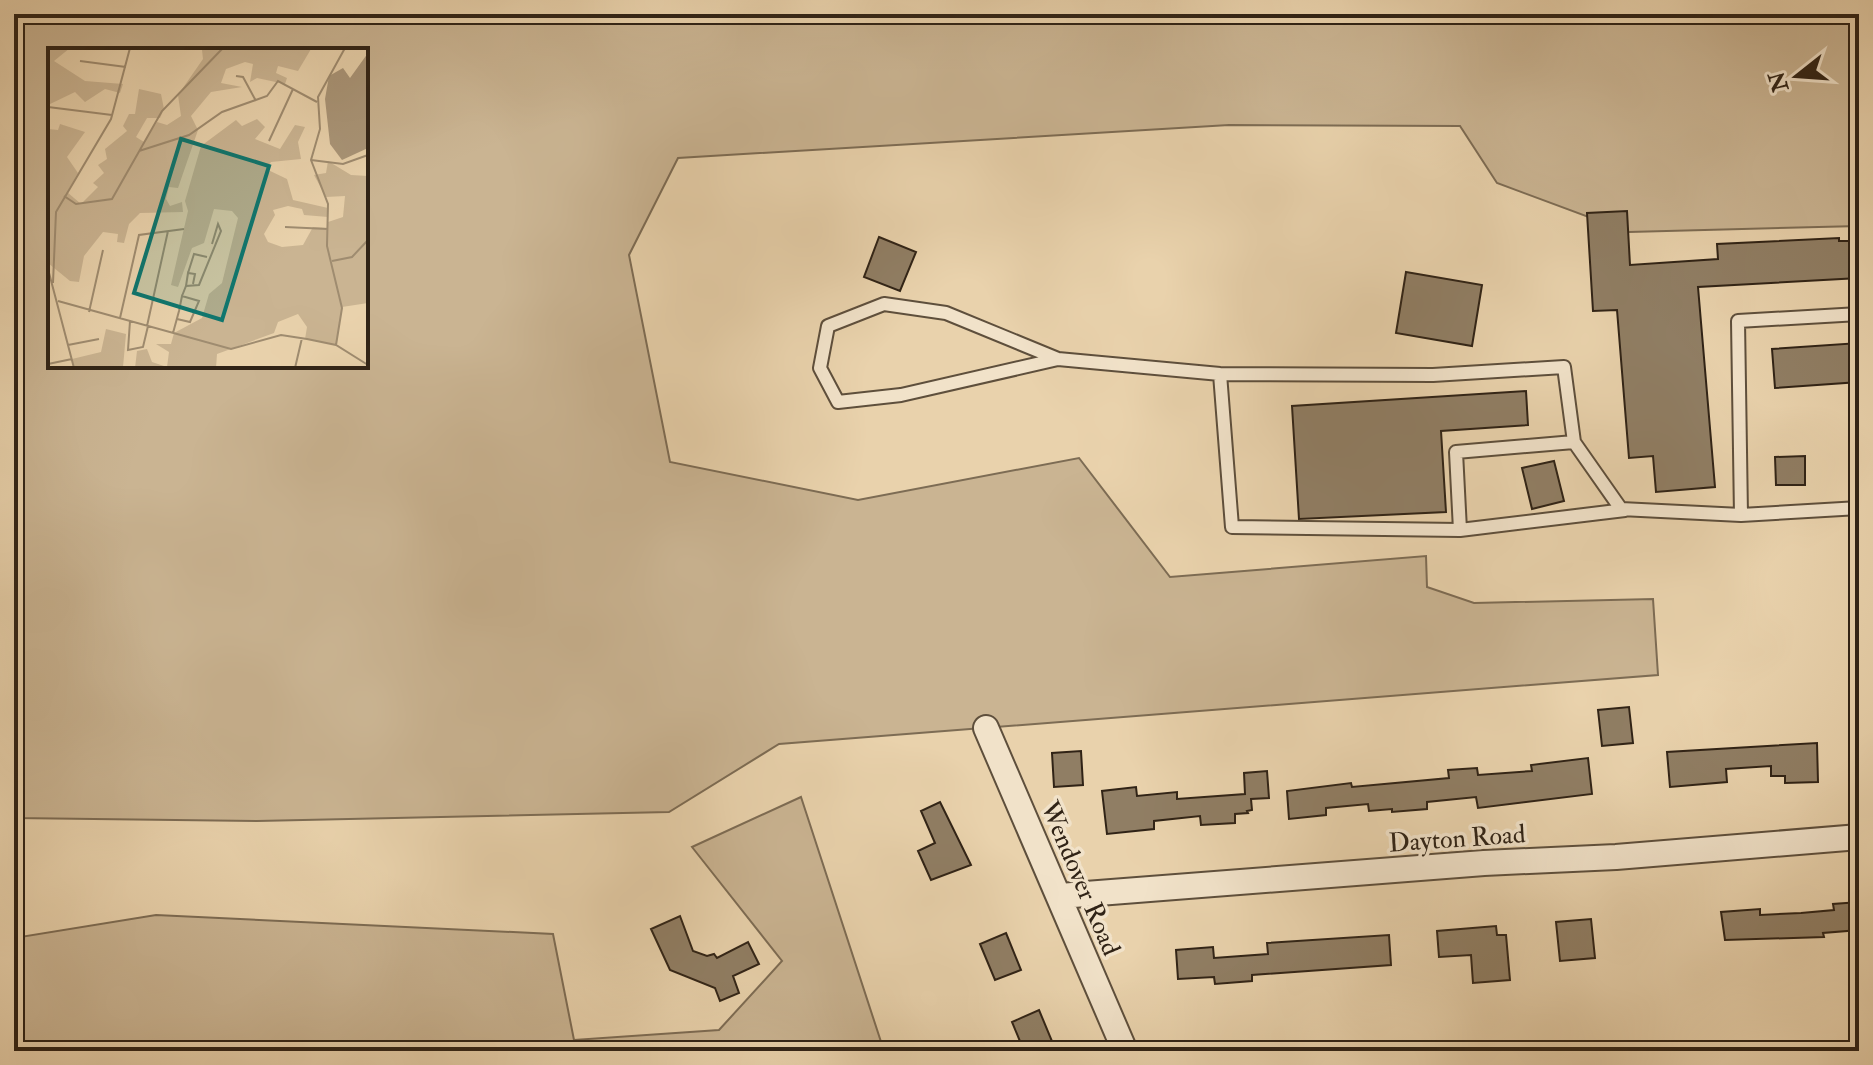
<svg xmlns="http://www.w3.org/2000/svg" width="1873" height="1065" viewBox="0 0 1873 1065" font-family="'IM FELL Double Pica',serif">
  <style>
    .green { fill: #cab492; stroke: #7d6c54; stroke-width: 2; fill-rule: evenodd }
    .building { fill: #907e64; stroke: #302316; stroke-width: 2 }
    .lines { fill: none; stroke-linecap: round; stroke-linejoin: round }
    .lane-casing { stroke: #5e4f3c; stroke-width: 16 }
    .street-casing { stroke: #5e4f3c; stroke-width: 28 }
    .lane { stroke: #f1e2c9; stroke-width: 12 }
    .street { stroke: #f1e2c9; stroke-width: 24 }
    .labels { text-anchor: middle; stroke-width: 7; stroke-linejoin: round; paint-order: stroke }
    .street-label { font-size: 26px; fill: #302316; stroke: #f1e2c9 }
    .inset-road { fill: none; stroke: #9f8c70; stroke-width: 2 }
    .view { fill: #0f766e; fill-opacity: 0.15; stroke: #0f766e; stroke-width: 4 }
    .inset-edge { fill: none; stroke: #302316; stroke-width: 4 }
  </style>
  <rect width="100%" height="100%" fill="#e9d2ac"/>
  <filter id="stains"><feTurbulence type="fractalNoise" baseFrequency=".0025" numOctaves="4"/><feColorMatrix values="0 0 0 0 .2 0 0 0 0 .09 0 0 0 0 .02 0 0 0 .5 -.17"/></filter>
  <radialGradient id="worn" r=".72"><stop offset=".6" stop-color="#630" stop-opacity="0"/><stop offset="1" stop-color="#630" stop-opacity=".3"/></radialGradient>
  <path class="green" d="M14 14H28L39 18 42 14H1859V226L1629 232 1497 183 1460 126 1229 125 678 158 629 255 670 462 858 500 1079 458 1170 577 1426 556 1427 587 1474 603 1653 599 1658 675 779 744 669 812 257 821 14 818ZM50 50H366V366H50Z
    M801 797 884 1051H14V938L156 915 553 934 574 1040 719 1030 782 961 692 847Z"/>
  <path class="building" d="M1627 211 1630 265 1718 259 1717 244 1839 238V241H1859V278L1698 287 1715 487 1656 492 1653 456 1629 458 1617 310 1593 311 1587 213Z
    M879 237 916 252 900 291 864 277Z
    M1406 272 1482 285 1472 346 1396 333Z
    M1859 343V382L1775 388 1772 349Z
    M1526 391 1528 425 1441 431 1446 512 1299 519 1292 406Z
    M1805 456V485H1776L1775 457Z
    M1554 461 1564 501 1532 509 1522 468Z
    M1629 707 1633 743 1602 746 1598 710Z
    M1817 743 1818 782 1785 783V776H1771V766L1726 769 1727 782 1670 787 1667 752Z
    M1081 751 1083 785 1054 787 1052 753Z
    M1588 758 1592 794 1478 808 1476 797 1427 802V809L1392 812V809L1369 811 1368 804 1326 808V815L1289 819 1287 791 1351 783 1352 787 1449 778 1448 770 1477 768 1478 775 1532 771 1531 765Z
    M1267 771 1269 798 1251 799 1252 810 1247 811 1248 813 1235 814V823L1201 825 1200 816 1154 821V829L1107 834 1102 791 1136 787 1137 796 1177 792V799L1245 794 1244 773Z
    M940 802 971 865 931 880 918 851 935 843 921 811Z
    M1859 902V930L1823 933 1824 937 1725 940 1721 912 1760 909V915L1801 913 1834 910 1833 904Z
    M680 916 693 951 707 956 714 954 717 958 748 942 759 964 733 976 739 993 720 1001 715 988 670 970 651 929Z
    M1591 919 1595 958 1560 961 1556 922Z
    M1496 926 1497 935H1506L1510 980 1473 983 1471 955 1439 957 1437 931Z
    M1006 933 1021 970 995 980 980 944Z
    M1389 935 1391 965 1252 975V981L1215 984 1214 977 1178 979 1176 950 1213 947 1214 958 1268 954 1267 943Z
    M1039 1010 1054 1046 1044 1051H1024L1012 1022Z"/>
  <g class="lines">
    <g class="lane-casing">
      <path id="lane" d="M1859 314 1738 321 1741 515 1859 508
        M1058 359 901 395 838 402 820 368 828 326 884 304 946 313 1058 359 1220 374 1433 375 1564 367 1574 442 1621 509 1741 515
        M1220 374 1232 527 1460 530
        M1574 442 1456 452 1460 530 1625 510"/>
    </g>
    <g class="street-casing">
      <path id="street" d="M986 728 1125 1051
        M1060 896 1484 863 1616 857 1859 837"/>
    </g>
    <use href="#lane" class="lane"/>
    <use href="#street" class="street"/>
  </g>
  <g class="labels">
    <g class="street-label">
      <text transform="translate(1457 838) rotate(-4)" y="9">Dayton Road</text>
      <text transform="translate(1081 878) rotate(67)" y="9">Wendover Road</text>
    </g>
  </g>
  <g transform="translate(48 48)">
    <rect width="320" height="320" fill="#e9d2ac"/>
    <path d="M0 0H22L6 13 37 33 75 36 72 45 57 41 37 54 27 44 0 57ZM144 0 263 1 250 23 230 18 228 25 239 30 237 36 209 30 202 34 205 16 197 14 178 21 173 35 194 39 163 44 143 68 150 82 130 140 121 139 118 151 122 158 134 154 135 164 92 165 81 176 76 195 69 194 70 186 55 184 36 208 31 234 22 233 0 215V81L10 82 12 76 37 84 19 109 30 125 19 144 33 156 50 139 45 135 56 125 50 117 59 111 57 101 79 83 75 78 81 66H87L91 41 113 46 116 61 112 70H99L88 89 96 94 109 74 119 77 133 68 130 47 155 11 154 2ZM209 71 217 79 207 91 232 101 247 77 257 79 250 94 253 111 223 114 218 121 239 131 245 152 280 160V169L256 167 254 161 240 158 225 162 227 167 216 186 220 194 234 199 255 197 265 179 279 180 280 174 295 169 297 148 278 149 266 127 278 125 280 113 303 127 320 128V255L294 259 288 297 257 291 259 279 250 266 230 274 226 285 169 306 168 320H87L89 303 99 301 104 314 119 319 121 304 108 296H123L126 285 154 270 161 246 174 235 190 170 184 163 166 161 156 195 144 200 130 239 123 237 140 163 137 153 153 98 188 72 194 78ZM58 281 78 286 75 319 27 320 24 311 53 304Z" fill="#cab492"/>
    <path d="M320 5V100L294 112 282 96 277 51 281 28 295 20 302 30Z" fill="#aa9679"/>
    <path class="inset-road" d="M32 13 78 19M188 28 195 29 208 53M0 59 64 67M221 93 245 41M91 103 141 87 174 64 219 48 230 33 269 54M263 112 295 116 320 107M16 148 28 156 64 151 114 63 175 0M237 179 280 181M284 213 304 209 320 192M0 221 26 320M140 225 146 206 159 209M5 235 8 164 63 71 82 0M138 238 140 225 147 226 145 236M134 248 138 238 151 237 173 183 170 176 164 196M10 253 183 301 233 287 259 291 288 297 320 317M41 264 55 202M72 270 91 187 136 181M82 273 80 302 95 299 100 278M99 278 120 183M125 285 131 263 134 248 151 253 142 274 129 271M20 297 51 291M288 297 294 260 279 198 280 156 263 112 272 81 270 49 297 0M0 316 24 311M247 320 254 290"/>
    <path class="view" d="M133 91 221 118 174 272 86 245Z"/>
    <rect width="320" height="320" class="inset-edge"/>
  </g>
  <rect width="1873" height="1065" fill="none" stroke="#e9d2ac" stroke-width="48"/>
  <rect x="16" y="16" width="1841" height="1033" fill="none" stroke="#302316" stroke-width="4"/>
  <rect x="24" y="24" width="1825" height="1017" fill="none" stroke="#302316" stroke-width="2"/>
  <g transform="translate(1797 76) rotate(253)" stroke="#f1e2c9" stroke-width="6" paint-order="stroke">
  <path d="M0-6L14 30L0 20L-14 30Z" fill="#302316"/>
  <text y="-12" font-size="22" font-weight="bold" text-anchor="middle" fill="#302316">N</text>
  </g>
  <rect width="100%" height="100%" filter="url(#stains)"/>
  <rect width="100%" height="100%" fill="url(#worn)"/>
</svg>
